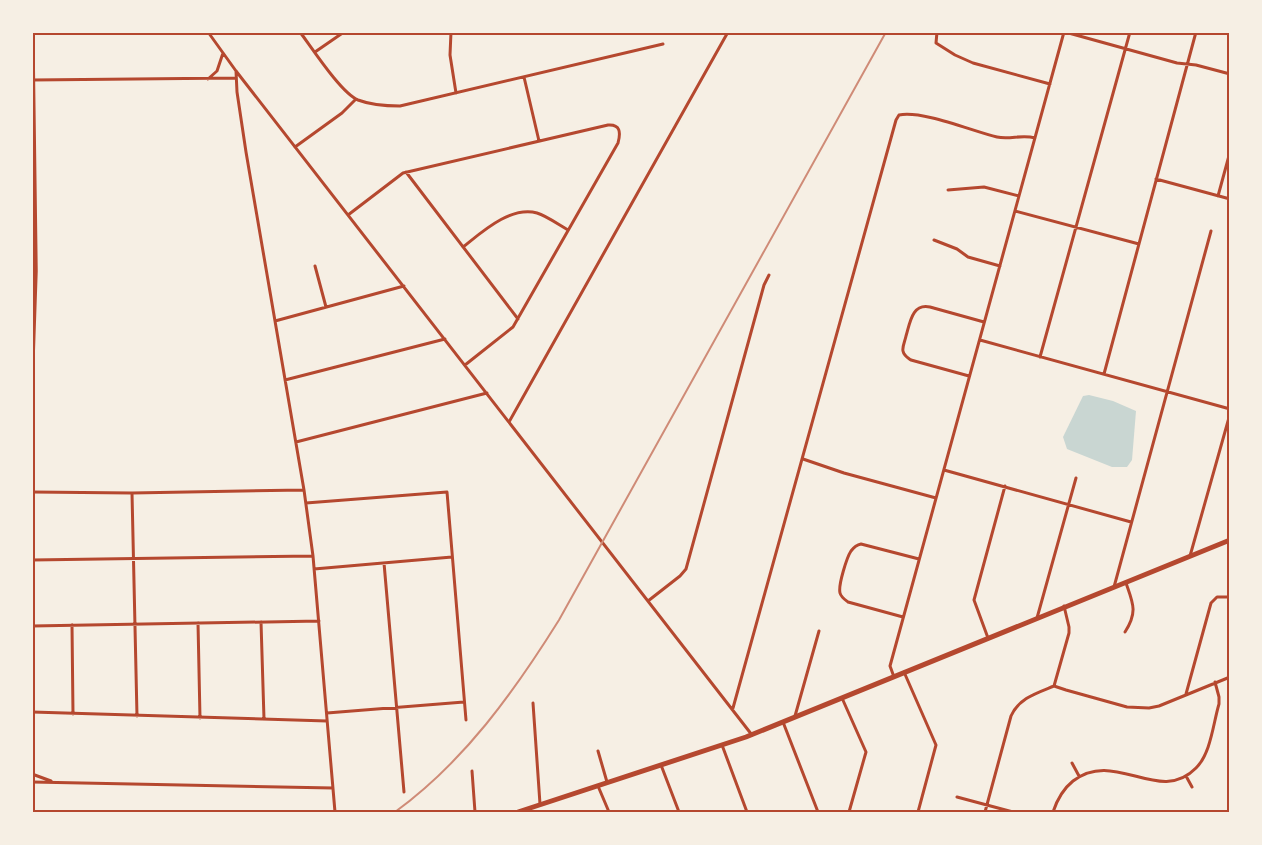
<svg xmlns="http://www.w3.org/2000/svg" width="1262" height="845" viewBox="0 0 1262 845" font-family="'Fira Sans',sans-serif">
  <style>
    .water { fill: #c9d6d2 }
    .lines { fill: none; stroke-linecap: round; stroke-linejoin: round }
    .minor { stroke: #b5482f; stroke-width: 3 }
    .secondary { stroke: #b5482f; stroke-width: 5 }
    .primary { stroke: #b5482f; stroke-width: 5.5 }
    .rail { stroke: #cf8b77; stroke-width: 2 }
    .neatline { fill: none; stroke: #b5482f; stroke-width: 2 }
  </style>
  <rect width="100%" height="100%" fill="#f6efe4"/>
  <path class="water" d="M1089 395 1113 401 1136 411 1132 460 1127 467H1112L1067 449 1063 437 1083 396Z"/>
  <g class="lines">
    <path class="minor" d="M208 32 236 71 752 735
      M300 32C312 48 341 93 358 100 371 105 386 106 400 106L663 44
      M451 32 450 55 456 93
      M937 32 936 43 955 55 973 63 1050 84
      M1065 32 1177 63 1196 65 1230 74
      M315 52 344 32
      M236 71 237 92 246 152 304 490 313 556 335 812
      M524 77 539 141
      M208 79 217 71 223 53
      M32 80 236 78
      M295 147 342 113 356 99
      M406 172 518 319
      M1156 179 1230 199
      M948 190 984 187 1019 196
      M1218 196 1230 152
      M1015 211 1139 244
      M348 215 403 173 608 125C620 124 621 132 618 143L513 327 465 365
      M934 240 957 249 968 257 1000 266
      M463 247C482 232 510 206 537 213 547 216 559 225 568 230
      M315 266 326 307
      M275 321 404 286
      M980 340 1230 409
      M1040 357 1130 32
      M1104 374 1196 32
      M969 376 911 360C907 357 904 356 903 351 902 347 905 341 906 336 910 323 912 303 930 307L984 322
      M285 380 445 339
      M509 422 728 32
      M296 442 487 393
      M803 459 844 473 936 498
      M944 470 1131 522
      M32 492 132 493 304 490
      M132 493 137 716
      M306 503 447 492 466 720
      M1190 556 1230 414
      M32 560 313 556
      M384 563 404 792
      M314 569 452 557
      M1114 587 1211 231
      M648 601 680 576 686 569 764 285 769 275
      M903 617 848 602C844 599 841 597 840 593 838 585 847 557 851 551 854 547 856 545 861 544L919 559
      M1037 618 1076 478
      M261 622 264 719
      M198 623 200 718
      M72 625 73 714
      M32 626 319 621
      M1125 632C1138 612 1133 603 1126 583
      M988 638 974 600 1005 486
      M904 672 936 745 918 812
      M894 677 890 666 1064 32
      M1054 686 1066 690 1127 707 1149 708 1159 706 1230 677
      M1054 686 1069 633V627L1064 606
      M1186 694 1211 603 1217 597H1230
      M842 698 866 752 849 812
      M533 703 540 804
      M733 708 896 120 899 115C922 110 972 131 997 137 1010 140 1022 134 1035 138
      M32 712 327 721
      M327 713 464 702
      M795 716 819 631
      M783 722 818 812
      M722 745 747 812
      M598 751 607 782
      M1072 763 1079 776
      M661 765 679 812
      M472 771 475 812
      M32 774 51 781
      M1186 776 1192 787
      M32 782 333 788
      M598 786 609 812
      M957 797 1013 812
      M985 812 1011 716C1019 698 1037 693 1054 686
      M1053 812C1057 800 1063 789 1073 781 1115 748 1159 806 1196 768 1211 753 1213 724 1219 704V697L1215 682"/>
    <path class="secondary" d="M518 812 746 737 1230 540"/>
    <path class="primary" d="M32 51 35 271 32 358"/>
    <path class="rail" d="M395 812C464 762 514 692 559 620L886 32"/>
  </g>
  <rect width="1262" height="845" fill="none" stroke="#f6efe4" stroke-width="68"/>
  <rect x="34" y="34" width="1194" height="777" class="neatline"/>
</svg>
